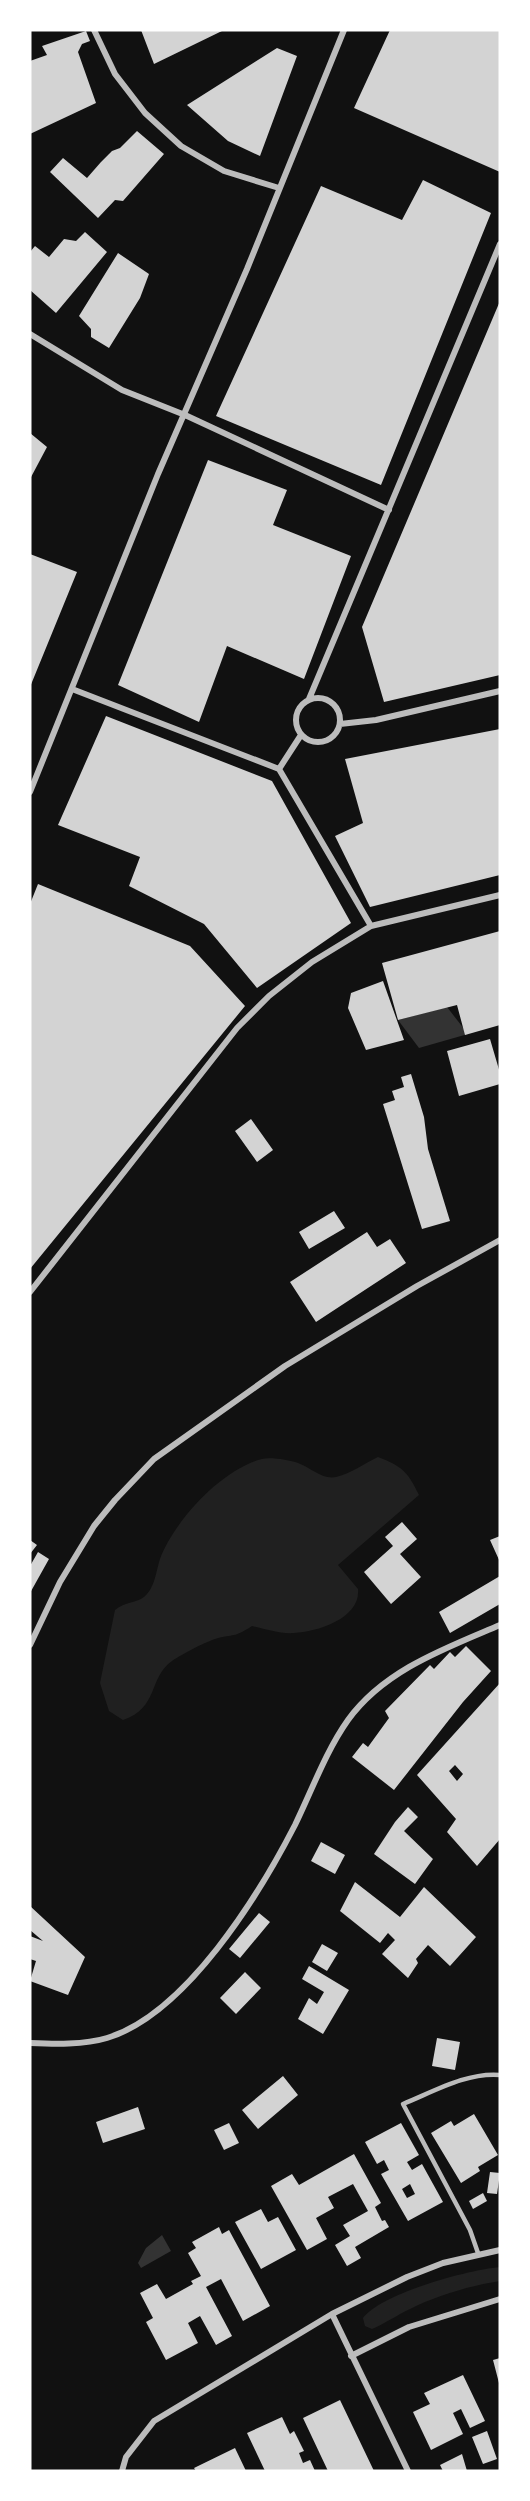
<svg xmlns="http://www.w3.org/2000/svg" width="530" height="2501" viewBox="0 0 530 2501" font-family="'Roboto Condensed',sans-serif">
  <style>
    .green { fill: #202020 }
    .water { fill: #333 }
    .building { fill: #d3d3d3; fill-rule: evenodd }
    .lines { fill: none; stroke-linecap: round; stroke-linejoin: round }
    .service { stroke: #bcbcbc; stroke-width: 4.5 }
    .minor { stroke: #bcbcbc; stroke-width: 6 }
  </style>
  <rect width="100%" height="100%" fill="#111"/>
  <path class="green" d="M378 1457C402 1466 408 1472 419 1495L338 1565 358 1589C361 1618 318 1632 294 1633 280 1634 266 1629 252 1626 235 1637 236 1634 218 1638 207 1641 182 1654 172 1661 148 1678 159 1708 123 1720L109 1711 100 1683 115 1610C124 1602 136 1603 144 1597 155 1588 156 1571 160 1559 174 1521 222 1469 262 1459 271 1457 289 1460 298 1463 310 1467 322 1480 336 1477 350 1474 365 1463 378 1457Z
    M500 2267V2281C469 2286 438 2295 410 2309 397 2315 386 2323 372 2329L365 2326 363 2318C382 2293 468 2270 500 2267Z"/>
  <path class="water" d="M447 1007 468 1034 419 1048 398 1020Z
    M162 2235 171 2251 141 2268 138 2263 146 2248Z"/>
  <path class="building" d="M141 30H224L154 64Z
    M390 30H500V172L354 108Z
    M86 31 90 41 82 44 78 52 96 103 30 134V61L47 55 42 46Z
    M277 48 297 56 260 156 228 141 187 105Z
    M137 131 164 154 123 201 115 200 98 218 50 172 63 158 87 178 101 162 112 151 120 148Z
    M423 180 491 213 381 485 216 416 321 186 402 220Z
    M85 232 107 252 56 313 30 290V252L35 246 49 257 64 239 76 241Z
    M118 253 149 274 140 298 109 348 91 337V329L79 316Z
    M500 301V675L384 702 362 627Z
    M30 433 47 447 30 479Z
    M208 460 287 490 273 525 351 556 304 679 227 646 199 722 118 685Z
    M30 554 77 572 30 687Z
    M106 716 272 781 351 923 257 988 204 924 129 886 140 857 58 825Z
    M500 729V875L370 907 335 836 363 823 345 759Z
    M38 884 190 946 245 1006 30 1269V904Z
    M500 931V1025L465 1035 457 1005 398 1020 382 963Z
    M383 981 404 1040 366 1050 348 1008 351 993Z
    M490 1039 500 1073V1084L459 1096 447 1051Z
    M411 1074 424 1117 428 1149 450 1221 422 1229 383 1104 395 1100 392 1091 404 1087 401 1077Z
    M251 1119 273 1150 257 1162 235 1131Z
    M334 1211 345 1228 309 1249 299 1232Z
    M367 1232 377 1247 390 1239 406 1263 316 1322 290 1282Z
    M402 1522 417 1539 400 1554 421 1577 391 1604 364 1572 393 1546 385 1537Z
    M500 1536V1562L490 1540Z
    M30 1540 37 1545 30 1554Z
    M38 1552 49 1559 30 1593V1566Z
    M500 1576V1604L450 1633 439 1612Z
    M466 1646 491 1671 463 1702 394 1790 352 1757 363 1743 368 1747 389 1718 385 1711 430 1665 434 1669 450 1652 455 1657Z
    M500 1683V1839L477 1866 447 1832 456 1819 417 1775ZM455 1765 463 1774 457 1781 449 1771Z
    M408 1807 418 1817 404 1831 433 1859 415 1884 374 1854 395 1822Z
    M321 1842 345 1855 335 1874 311 1861Z
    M355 1882 400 1917 424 1887 476 1937 450 1966 428 1945 416 1959 418 1963 408 1978 382 1954 395 1940 388 1933 380 1943 340 1911Z
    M30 1906 85 1957 68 1995 30 1981 36 1961 30 1959V1936L43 1941 30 1930Z
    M259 1913 270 1922 240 1958 229 1949Z
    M322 1944 338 1953 327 1971 312 1962Z
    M309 1966 349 1990 323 2034 298 2019 309 1998 317 2004 324 1992 302 1979Z
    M245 1972 261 1988 236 2014 220 1998Z
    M437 2038 460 2042 455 2070 432 2066Z
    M283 2076 298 2095 258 2129 242 2110Z
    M138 2107 145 2129 103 2143 96 2122Z
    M474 2114 498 2155 478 2167 480 2171 461 2183 431 2133 451 2121 454 2126Z
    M229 2123 239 2143 224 2150 214 2130Z
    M401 2123 419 2155 407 2162 412 2170 422 2164 443 2202 408 2221 381 2174 389 2170 384 2160 377 2164 365 2142ZM410 2184 415 2194 407 2198 402 2189Z
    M354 2154 381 2203 375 2207 382 2221 385 2220 389 2227 355 2247 361 2258 347 2266 335 2245 350 2236 343 2225 368 2211 353 2184 328 2197 334 2208 316 2218 327 2239 307 2250 271 2186 292 2174 299 2185Z
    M490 2172 500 2173 497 2194 487 2193Z
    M483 2193 487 2201 473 2209 469 2201Z
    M261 2209 268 2222 278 2217 296 2250 261 2269 235 2222Z
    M219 2227 222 2234 229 2230 270 2306 243 2321 221 2279 206 2287 232 2336 216 2345 200 2316 188 2323 198 2343 166 2360 146 2322 153 2318 140 2293 157 2284 166 2299 193 2284 191 2281 201 2276 188 2253 196 2248 192 2242Z
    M500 2358V2383H499L493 2360Z
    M463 2375 485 2421 470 2428 461 2409 453 2413 463 2434 431 2450 413 2412 430 2404 424 2393Z
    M340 2400 374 2471H328L303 2418Z
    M282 2417 290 2434 294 2431 304 2451 299 2453 303 2463 310 2460 315 2471H265L247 2433Z
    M487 2431 497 2459 483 2464 472 2437Z
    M235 2448 246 2471H196L194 2468Z
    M462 2454 467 2471H443L440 2465Z"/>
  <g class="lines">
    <path class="service" d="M478 2253 470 2230 403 2104C433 2092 467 2072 500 2075"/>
    <path class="minor" d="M94 30 115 74 145 113 181 146 224 171 279 188
      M30 334 122 390 185 415 389 510
      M72 689 279 769 371 926
      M296 720a22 22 0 1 1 44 0a22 22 0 1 1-44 0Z
      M309 699 500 244
      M340 724 376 720 500 691
      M279 769 301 735
      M30 792 158 474 247 269 344 30
      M30 1292 237 1028 269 996 312 962 371 926 500 895
      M30 1645 60 1582 94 1526 115 1500 154 1459 285 1366 417 1286 500 1240
      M30 2043C54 2044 84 2045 107 2038 186 2014 259 1895 295 1825 312 1790 326 1751 348 1720 384 1670 446 1648 500 1625
      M332 2314 408 2471
      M351 2356 409 2327 500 2299
      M122 2471 126 2457 154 2421 332 2314 407 2277 443 2263 500 2250"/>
  </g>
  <rect width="530" height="2501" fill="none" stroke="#ffffff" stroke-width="63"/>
</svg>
